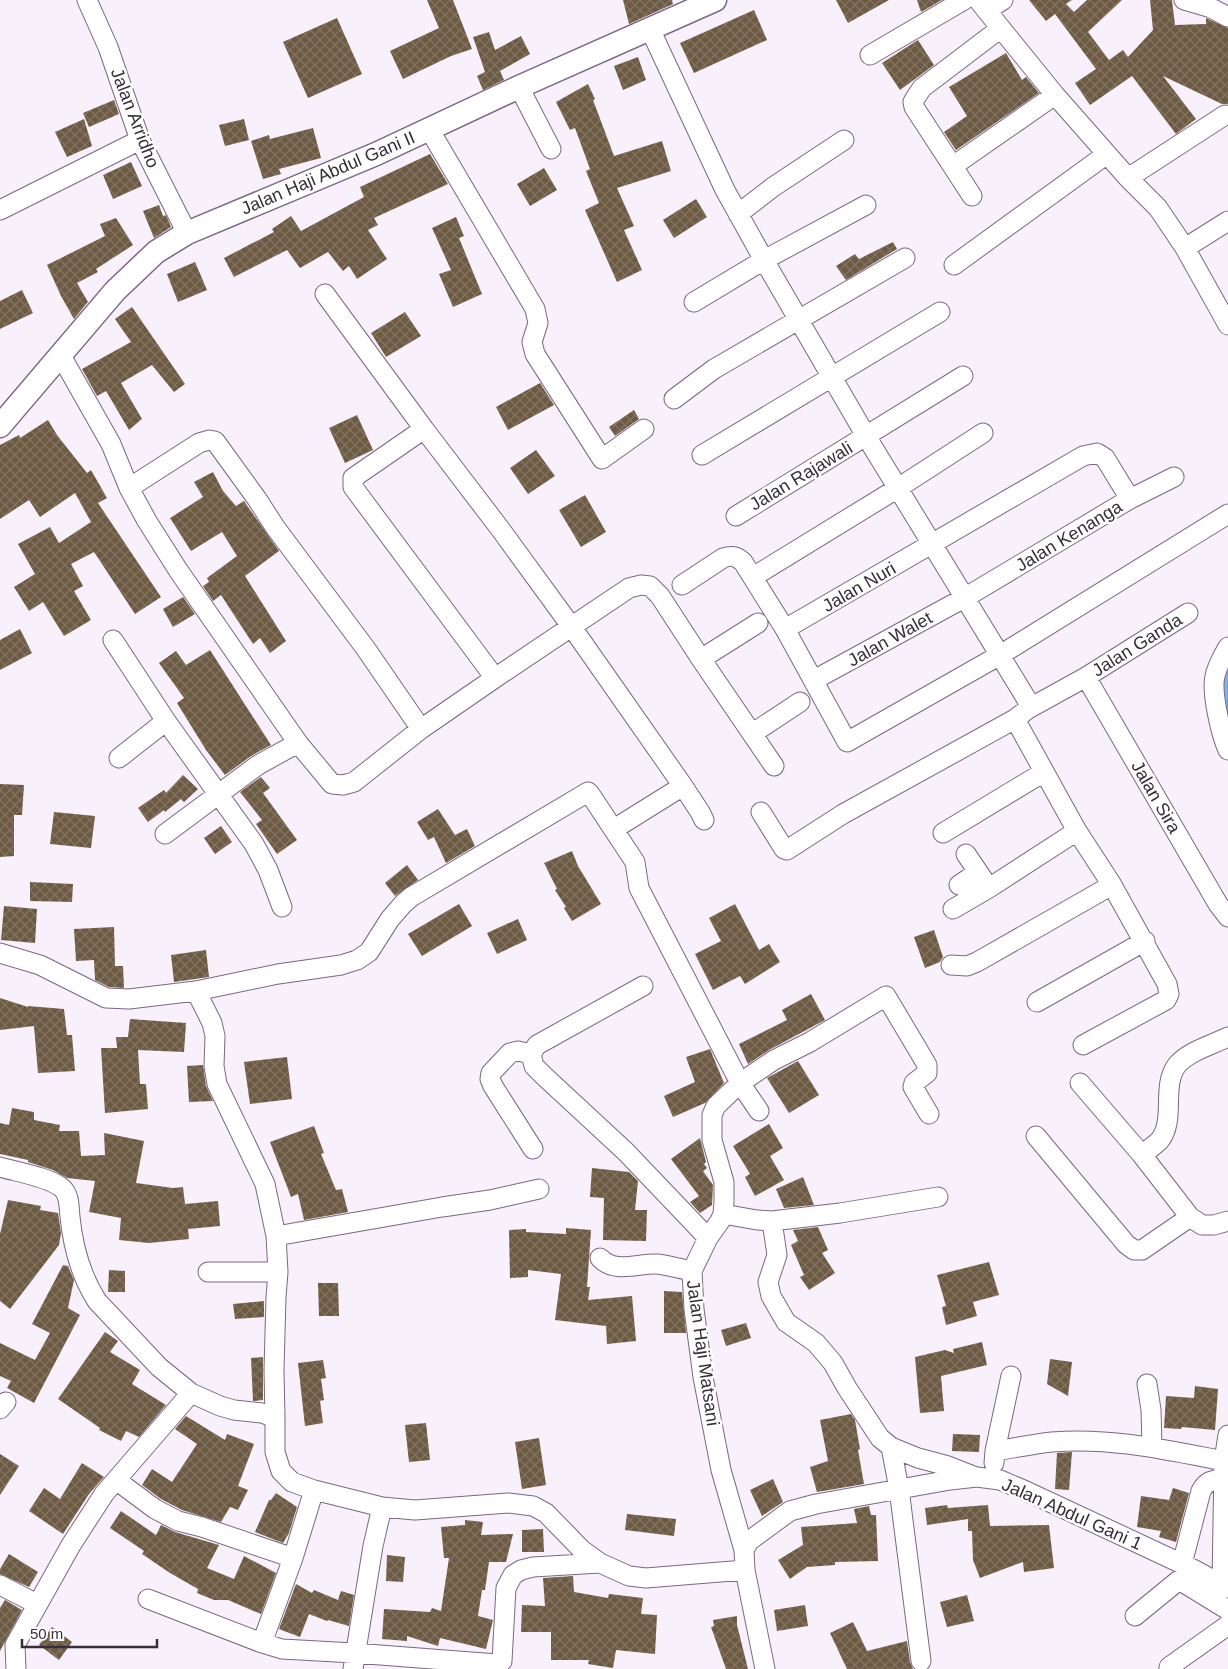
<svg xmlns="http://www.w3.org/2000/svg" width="1228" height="1669" viewBox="0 0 1228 1669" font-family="Arial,sans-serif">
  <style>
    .water { fill: #80b5f0; stroke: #6a8cb9 }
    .building { fill: url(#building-cross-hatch) }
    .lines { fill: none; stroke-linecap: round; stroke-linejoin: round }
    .minor-casing { stroke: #7a6881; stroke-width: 21 }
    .tertiary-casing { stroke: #7a6881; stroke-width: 25 }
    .minor { stroke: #fff; stroke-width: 19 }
    .tertiary { stroke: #fff; stroke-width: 22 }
    .labels { text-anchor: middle; stroke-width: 5; stroke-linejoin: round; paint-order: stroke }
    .street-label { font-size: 18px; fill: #372e39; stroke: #fff }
  </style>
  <defs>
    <pattern id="building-cross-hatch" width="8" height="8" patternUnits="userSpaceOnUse" patternTransform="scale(1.25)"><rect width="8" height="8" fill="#6c5b42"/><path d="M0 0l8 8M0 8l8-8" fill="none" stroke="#827462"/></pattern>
  </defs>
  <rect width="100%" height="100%" fill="#f8f0fb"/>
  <path class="water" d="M1228 659V722L1220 675Z"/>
  <path class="building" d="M427 0H453L472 49 451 56 403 79 390 51 439 28Z
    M623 0H672L673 4 629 24Z
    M836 0H889L848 23Z
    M917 0H942L921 12Z
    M1029 0H1072L1066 4 1074 12 1087 0H1122L1088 32 1109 60 1123 50 1128 57 1153 30 1150 0H1172L1175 25 1206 24V18L1228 28V104H1222L1163 76 1196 119 1176 134 1132 76 1090 105 1075 83 1096 69 1055 14 1046 21Z
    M754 10 767 40 694 73 680 43Z
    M337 18 362 74 308 98 283 42Z
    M489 32 495 50 521 36 530 54 500 71 504 80 483 90 477 76 485 72 473 37Z
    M918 40 934 65 900 90 882 63Z
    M1006 53 1022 80 1026 77 1039 93 956 150 944 132 967 116 949 87Z
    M638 57 646 80 623 90 614 66Z
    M588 84 595 99 593 100 614 156 662 141 671 171 617 188 634 226 624 230 642 270 617 282 585 210 599 203 586 171 590 169 575 128 570 130 556 102Z
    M114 100 119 114 89 127 83 113Z
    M84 119 92 146 67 157 55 132Z
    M244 119 249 140 225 146 219 125Z
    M313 128 321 158 279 169 281 174 263 179 251 141 269 135 270 139Z
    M430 154 448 184 374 218 378 225 368 230 387 259 357 279 349 266 343 271 328 252 300 268 287 250 234 277 224 258 274 232 272 229 291 216 301 231 364 197 360 187Z
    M131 162 142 186 113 199 103 175Z
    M544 168 557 190 530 206 517 184Z
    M696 199 707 217 674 238 663 220Z
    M159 205 163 216 166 215 171 227 154 238 143 211Z
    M456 217 464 236 459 238 482 294 453 307 439 274 451 270 432 228Z
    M116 218 133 245 96 269 98 272 77 283 88 302 74 319 61 296 47 265 105 236 100 224Z
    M893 242 897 249 846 280 836 266 855 254 859 259Z
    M195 262 207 290 178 302 167 274Z
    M22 290 33 313 0 329V301Z
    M132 307 185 384 174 392 152 365 121 383 142 419 129 430 106 391 97 396 82 369 131 342 115 319Z
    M405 312 421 336 386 357 371 333Z
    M540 383 554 405 508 430 496 407Z
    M634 410 639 419 615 436 609 427Z
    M357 415 373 450 345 463 329 428Z
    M48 420 57 435 87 473 91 470 107 498 98 503 161 597 135 614 94 552 71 564 83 586 74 591 91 620 64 636 43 602 29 611 14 587 35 574 18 544 50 527 59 543 91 522 75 493 40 517 29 500 0 519V445L19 435 20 438Z
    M536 450 555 476 528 494 510 468Z
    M213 472 223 491 236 506 244 501 279 551 245 576 286 641 270 653 260 638 253 644 221 595 213 601 203 586 209 582 207 578 237 556 222 532 191 551 170 518 203 497 194 482Z
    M585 495 606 532 581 547 559 510Z
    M183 597 195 614 173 627 163 609Z
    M20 629 32 653 0 670V640Z
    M210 650 271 745 251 756 225 775 206 750 177 703 184 698 159 663 176 651 186 665Z
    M183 775 198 789 184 802 181 799 165 812 164 810 148 822 138 808 164 790 166 793Z
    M261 777 270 788 263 793 297 840 277 854 256 824 262 820 240 792Z
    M0 784 24 785 22 815H14V856L0 857Z
    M438 809 455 835 467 829 475 846 446 863 434 837 428 840 417 822Z
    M54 812 95 816 91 848 50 844Z
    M221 826 232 842 215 854 204 838Z
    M572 851 578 866 601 904 572 921 564 908 566 907 555 890 557 889 544 863Z
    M407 865 418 880 395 896 385 883Z
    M30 882 73 884 72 902 30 901Z
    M459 904 472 926 422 956 408 934Z
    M735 904 759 950 769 944 780 962 745 984 740 976 713 990 695 954 721 941 709 918Z
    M4 906 37 909 35 943 1 940Z
    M518 919 527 940 497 954 487 933Z
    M114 927 115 966H123L124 988 109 987 95 980 94 960 76 961 74 929Z
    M934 930 943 957 940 962 925 968 914 937Z
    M206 950 209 977 174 982 171 955Z
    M811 994 825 1020 769 1050 748 1064 739 1044 787 1020 782 1010Z
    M0 998 28 1007V1006L64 1009 67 1035H72L75 1071 38 1073 34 1026 0 1030Z
    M130 1019 186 1023 184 1052 138 1050 140 1084H146L148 1109 105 1113 101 1048H117L116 1037H128Z
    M710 1049 724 1083 705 1103 673 1117 664 1096 695 1082 686 1057Z
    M287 1057 292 1099 250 1104 244 1062Z
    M798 1061 819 1095 789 1113 767 1078Z
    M203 1065 206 1086 213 1101 189 1102 187 1066Z
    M12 1108 34 1112V1120L60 1125 59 1131H79L81 1156 105 1155 104 1133 144 1141 136 1183 173 1188 183 1187 185 1204 218 1201 220 1226 188 1229 189 1239 149 1243 119 1240 121 1218 89 1212 95 1181 67 1178 53 1170 28 1162V1160L0 1154V1123L9 1125Z
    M769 1124 783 1148 770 1156 784 1180 755 1196 745 1177 750 1174 733 1146Z
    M314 1126 324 1153 321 1154 336 1190 342 1189 348 1212 304 1220 298 1194 291 1197 270 1142Z
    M700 1138 706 1162 704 1164 707 1168 703 1171 713 1185 712 1205 700 1213 690 1202 699 1196 671 1159Z
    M592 1168 629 1172 638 1181 635 1210H647L646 1241 603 1240 604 1198 590 1197Z
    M803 1177 814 1205 784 1208 776 1189Z
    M8 1200 41 1206 40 1210 58 1213 61 1233 59 1245 10 1309 0 1301V1234Z
    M818 1227 828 1250 822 1253 835 1273 809 1290 800 1277 804 1275 791 1245 798 1241 793 1230Z
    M566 1228 591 1230 587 1287H590L588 1300 632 1296 636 1341 607 1344 606 1326 555 1320 561 1274 528 1270V1277L510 1278 509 1230 526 1229V1232L566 1234Z
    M989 1262 999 1295 973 1302 977 1316 946 1325 942 1307 946 1306 937 1275Z
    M63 1265 68 1266 74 1280 68 1308 80 1315 34 1403 7 1388 11 1381 0 1376V1343L35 1360 50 1333 32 1324Z
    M109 1270 125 1271V1292H108Z
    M318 1283H338L339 1316H319Z
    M664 1291 682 1292 686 1333H664Z
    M264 1301V1317L235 1319 233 1304Z
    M746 1323 751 1338 726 1346 721 1330Z
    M105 1332 118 1341 110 1352 140 1370 132 1384 166 1405 139 1437 126 1431 121 1441 99 1430 100 1428 58 1399Z
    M982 1342 987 1365 941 1376 944 1411 920 1413 915 1357 945 1350 954 1353 953 1349Z
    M263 1357V1400L253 1401 251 1358Z
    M1050 1359 1072 1362 1068 1396 1047 1384Z
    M323 1360 326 1378 321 1379 324 1400 320 1401 323 1423 305 1426 298 1363Z
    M1195 1386 1218 1389 1215 1430 1182 1427 1181 1429 1164 1428 1166 1396 1194 1398Z
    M851 1414 855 1420 860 1449 858 1450 864 1484 817 1492 810 1467 828 1461 820 1420Z
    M186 1416 225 1440 227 1434 254 1444 238 1486 248 1490 238 1510 230 1507 221 1522 182 1510 161 1499 142 1485 152 1469 172 1482 197 1444 175 1429Z
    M426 1423 430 1460 409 1462 405 1425Z
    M953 1434 980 1435 979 1452 952 1451Z
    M539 1438 546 1485 522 1489 515 1442Z
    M1072 1452 1069 1490 1055 1489 1057 1453Z
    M0 1454 19 1466 0 1495Z
    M82 1463 104 1477 89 1494 63 1534 29 1511 44 1488 60 1499Z
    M773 1479 783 1502 762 1516 750 1490Z
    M1173 1488 1189 1493 1176 1542 1159 1537 1161 1531 1137 1527 1141 1496 1169 1500Z
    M276 1493 297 1507 289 1533 283 1543 255 1532 269 1500H271Z
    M947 1505 948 1508 988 1505 990 1526 1049 1525 1054 1568 1024 1572 1023 1562 980 1578 973 1560 972 1531H968V1519L927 1525 925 1508Z
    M869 1506 871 1515H876L878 1561 835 1562V1565L807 1567 790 1579 778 1560 803 1545 801 1527 857 1523 854 1509Z
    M121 1511 156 1535 161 1525 175 1532 219 1545 207 1568 234 1579 244 1556 276 1573 261 1614 228 1600H214L197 1593 198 1589 170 1573 142 1554 144 1551 110 1528Z
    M627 1514 676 1519 674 1536 625 1530Z
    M465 1520 483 1522 481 1535 513 1534 506 1562H489L485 1590H482L478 1616 493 1620 486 1649 440 1638 438 1646 407 1636V1641L382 1639 384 1609 430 1612 432 1608 441 1611 449 1558H444L441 1527 465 1525Z
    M543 1529 544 1552H522V1530Z
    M9 1554 38 1572 29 1587 0 1574V1569Z
    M387 1555 405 1557 403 1582 386 1581Z
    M573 1576 574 1592 608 1598 609 1594 643 1598 641 1614 657 1615 655 1654 616 1650 613 1668 588 1664 589 1660H551V1632H521L522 1605 545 1606 543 1578Z
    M296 1584 312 1593 314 1590 338 1600 341 1591 354 1595 349 1626 328 1620 327 1621 309 1614 300 1637 279 1629Z
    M967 1595 974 1621 947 1627 940 1602Z
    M5 1600 22 1610 0 1651V1608Z
    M805 1605 808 1626 777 1631 774 1610Z
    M737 1616V1625L748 1669H726L711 1627 714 1626 713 1620Z
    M853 1622 867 1651 907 1641 910 1662 913 1669H847L830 1633Z
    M52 1627 72 1642 59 1660 39 1645Z"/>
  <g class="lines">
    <g class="minor-casing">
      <path id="minor" d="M87 0 108 47 140 140 187 233
        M978 0 1055 95 1128 178 1158 208 1185 248 1228 325
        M1184 0 1211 8 1228 17
        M987 10 1003 0
        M650 29 725 190 764 260 866 436 1029 703 1028 709 1015 719 1077 831 1112 885 1167 984 1169 994 1166 1000 1083 1045
        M870 55 964 0
        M519 87 551 149
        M429 129 535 309 538 323 532 342 535 354 602 459 644 429
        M953 166 1055 95
        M1128 178 1225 115
        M972 196 914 107 913 102 916 97 922 88 1001 28
        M0 210 140 140
        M738 214 773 187 844 140
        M1185 248 1228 221
        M954 265 1107 154
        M325 294 424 429
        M694 302 764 260 866 205
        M60 354 111 444 129 488 147 521 178 570 298 743 332 784 343 785 354 782 421 729 495 678 629 588 641 585 650 586 660 596 701 659 774 766
        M674 399 714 369 905 258
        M702 455 940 312
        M129 488 199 443 209 440 215 441 257 499 275 527 366 649 421 729
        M736 516 963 376
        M753 577 898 488 983 433
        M682 585 723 558C732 555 736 556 743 562L785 629 847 742 1000 655 1228 514
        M785 629 1083 456 1097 453 1105 458 1130 499
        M113 640 166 721 254 844 268 870 282 907
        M1228 647C1223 656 1217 666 1215 676 1211 692 1221 735 1228 750
        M701 659 758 623
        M1086 677 1218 904 1228 917
        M495 678 353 487V478L424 429 501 530 571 626 683 786 700 812 704 820
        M814 680 966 597 1130 499 1174 477
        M1028 709 1086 677 1188 613
        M753 733 800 702
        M119 758 166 721
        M761 812 784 849 787 850 843 814 1015 719
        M614 829 683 786
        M943 833 1044 772
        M165 834 258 765 298 743
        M966 854 989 888
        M959 885 978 872
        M953 909 989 888 1077 831
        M0 953 40 965 106 998 129 999 196 991 278 974 341 965 357 960 369 952 390 919 403 904 411 897 588 792 590 794 635 862 639 888 740 1083 759 1111
        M951 965 967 966 977 962 1112 885
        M643 986 537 1045 531 1054 534 1066 544 1076 626 1152 708 1238
        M196 991 212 1023 215 1036 214 1066 217 1084 265 1184 276 1236 278 1272 276 1297 274 1370 275 1418
        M1037 1002 1145 941
        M531 1054 518 1051 510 1053 491 1073 490 1079 493 1086 533 1149
        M1080 1083 1142 1155 1190 1217 1202 1225H1214L1228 1221
        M1036 1136 1126 1244 1134 1250H1142L1190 1217
        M1142 1155C1148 1150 1155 1145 1160 1140 1176 1119 1161 1086 1177 1065 1189 1051 1212 1045 1228 1037
        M0 1167C17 1172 49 1177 62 1188 70 1195 69 1208 70 1217 73 1247 81 1276 97 1301L159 1367 191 1393 220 1406 234 1410 262 1413 275 1418V1452L281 1471 292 1482 314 1490 382 1507 415 1510 508 1503 533 1506 546 1513 582 1550 600 1563 629 1576 646 1578 745 1570
        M723 1214 757 1220 772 1221 840 1213 938 1197
        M772 1221 777 1255 768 1282 771 1296 786 1322 816 1343 833 1363 847 1388 880 1438 891 1447 918 1458 948 1466 976 1477
        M276 1236 442 1207 490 1200 539 1189
        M600 1258C615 1274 638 1263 657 1264 668 1265 680 1269 692 1271
        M208 1272H278
        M1147 1384 1151 1410 1152 1447
        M0 1409 6 1402
        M891 1447 899 1489 921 1661
        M995 1451C1014 1448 1033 1444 1052 1442 1110 1437 1167 1450 1224 1461
        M994 1463 995 1451 1011 1376
        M116 1480 155 1509 178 1521 202 1527 293 1558
        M314 1490 293 1558 262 1643 282 1649 354 1653 497 1664 502 1661 506 1588 513 1575 521 1570 533 1567 600 1563
        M744 1550 749 1541 790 1511 816 1504 950 1480 977 1477 1000 1480 1026 1491 1193 1569 1228 1588
        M1182 1564 1201 1491C1207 1480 1212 1481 1224 1478
        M1222 1584 1224 1461 1228 1435
        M0 1585 37 1604
        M148 1599 262 1643
        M1135 1616 1179 1580 1228 1610
        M1169 1667 1228 1625
        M16 1669 15 1645 71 1545 104 1494 191 1393
        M353 1669 373 1546 382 1507
        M765 1669 745 1570 744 1550 721 1470 703 1377 694 1309 692 1271 708 1238 720 1221 723 1214 724 1202V1182L712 1140V1115L716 1106 740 1083 774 1060 810 1042 886 996 927 1065V1073L914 1083 913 1087 929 1114"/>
    </g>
    <g class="tertiary-casing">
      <path id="tertiary" d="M0 426 115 291 156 252 187 233 376 154 519 87 715 0"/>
    </g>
    <use href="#minor" class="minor"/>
    <use href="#tertiary" class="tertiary"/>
  </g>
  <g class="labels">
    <g class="street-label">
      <text transform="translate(135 118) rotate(69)" y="6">Jalan Arridho</text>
      <text transform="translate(328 173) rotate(-23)" y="6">Jalan Haji Abdul Gani II</text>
      <text transform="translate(801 476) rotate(-31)" y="6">Jalan Rajawali</text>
      <text transform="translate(1069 536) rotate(-31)" y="6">Jalan Kenanga</text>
      <text transform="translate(859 587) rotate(-30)" y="6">Jalan Nuri</text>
      <text transform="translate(890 639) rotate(-29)" y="6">Jalan Walet</text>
      <text transform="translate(1137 645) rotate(-32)" y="6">Jalan Ganda</text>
      <text transform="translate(1156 797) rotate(60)" y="6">Jalan Sira</text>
      <text transform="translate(703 1353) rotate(82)" y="6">Jalan Haji Matsani</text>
      <text transform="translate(1072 1514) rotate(24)" y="6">Jalan Abdul Gani 1</text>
    </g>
  </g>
  <path d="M22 1639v8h135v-8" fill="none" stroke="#372e39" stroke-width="2.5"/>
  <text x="30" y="1639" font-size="15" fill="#372e39" stroke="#ffffff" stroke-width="4" paint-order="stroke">50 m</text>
</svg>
